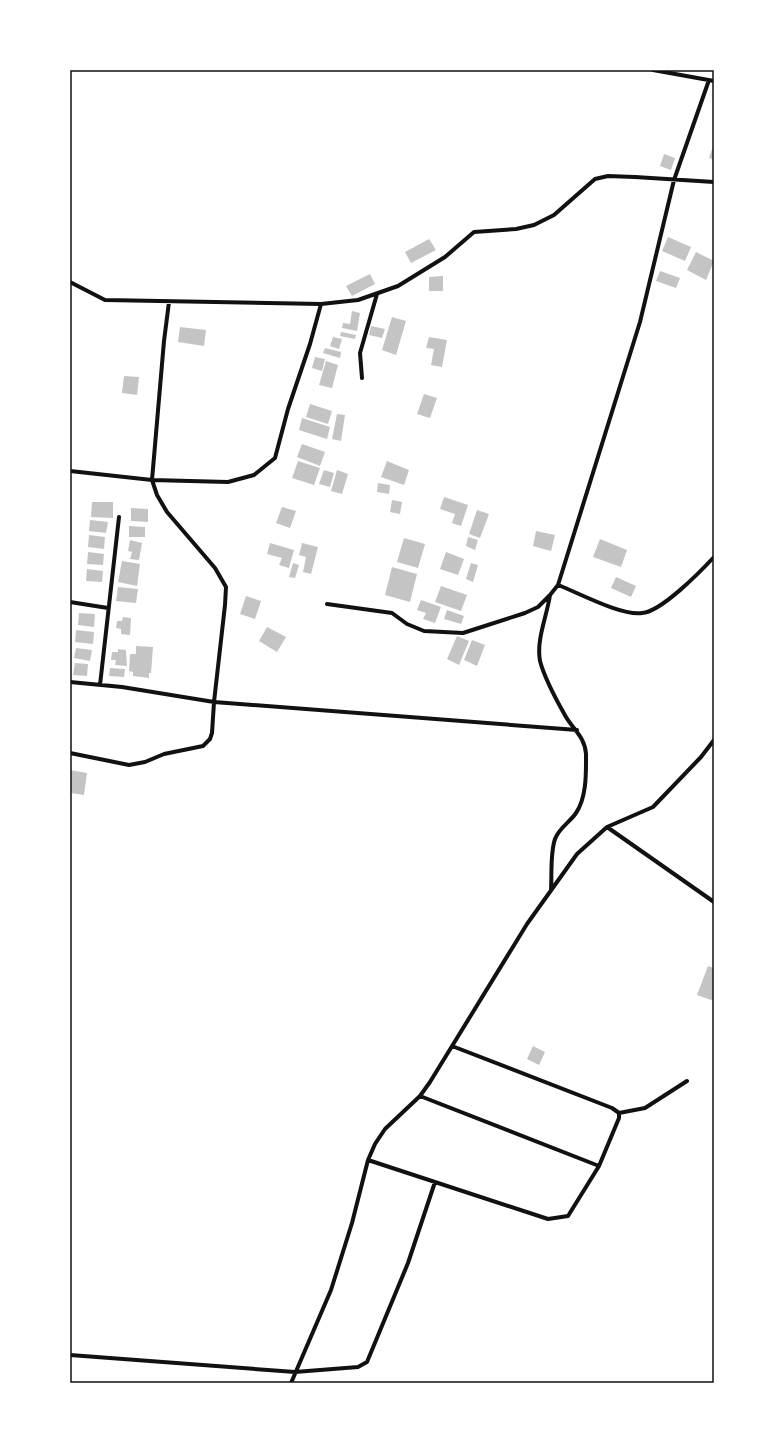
<svg xmlns="http://www.w3.org/2000/svg" width="784" height="1453" viewBox="0 0 784 1453" font-family="'Zilla Slab',serif">
  <style>
    .building { fill: #c4c4c4 }
    .lines { fill: none; stroke-linecap: round; stroke-linejoin: round }
    .minor { stroke: #111; stroke-width: 4 }
    .neatline { fill: none; stroke: #111; stroke-width: 1.5 }
  </style>
  <rect width="100%" height="100%" fill="#fff"/>
  <path class="building" d="M714 143V160L709 158Z
    M664 154 675 158 671 170 660 166Z
    M668 237 691 247 685 261 662 251Z
    M429 239 436 250 411 263 405 252Z
    M696 252 714 261 706 280 687 270Z
    M660 271 680 278 676 288 656 281Z
    M370 274 375 284 352 296 346 286Z
    M443 276V291H429V277Z
    M352 311 360 313 357 331 342 328 343 323 350 324Z
    M392 317 406 321 396 355 382 350Z
    M371 326 385 329 382 338 369 335Z
    M180 327 206 330 204 346 178 342Z
    M341 332 356 335 355 339 340 336Z
    M333 337 342 339 339 349 330 346Z
    M429 337 447 340 442 367 431 365 434 349 426 348Z
    M325 348 341 352 340 358 323 353Z
    M315 357 325 359 322 371 312 368Z
    M326 361 338 365 332 388 319 385Z
    M124 376 139 377 137 395 122 393Z
    M424 394 437 398 430 418 417 414Z
    M310 404 332 411 328 424 306 417Z
    M337 414 345 415 341 441 332 439Z
    M302 418 330 427 327 439 299 430Z
    M302 444 325 452 320 466 297 457Z
    M298 461 320 468 314 485 292 478Z
    M387 461 409 470 404 485 381 477Z
    M324 470 334 473 330 487 319 484Z
    M337 470 348 474 342 494 331 491Z
    M378 483 390 485 389 494 377 492Z
    M444 497 468 505 461 526 452 523 455 514 440 509Z
    M392 500 402 502 400 514 390 512Z
    M92 502H113V518L91 517Z
    M282 507 296 511 290 528 276 523Z
    M131 508 148 509V522L131 521Z
    M477 510 489 514 480 538 469 534Z
    M90 520 108 522 106 533 89 531Z
    M129 526 145 527V537H129Z
    M536 531 555 535 551 551 533 546Z
    M89 535 105 537 104 549 88 547Z
    M468 537 478 540 475 550 466 546Z
    M404 538 425 544 418 568 397 562Z
    M600 539 627 550 621 567 593 557Z
    M130 540 142 543 139 560 130 559 132 552 128 551Z
    M270 543 294 550 289 568 279 565 282 558 267 554Z
    M302 543 318 547 311 574 303 572 306 557 299 555Z
    M88 552 104 554 103 565 87 564Z
    M446 552 464 559 458 575 440 569Z
    M122 561 140 564 137 586 118 582Z
    M293 563 299 565 295 578 289 577Z
    M471 563 478 565 473 582 466 579Z
    M392 567 417 574 410 602 385 595Z
    M87 569 103 571 102 582 86 581Z
    M616 577 636 586 631 597 611 588Z
    M441 586 467 595 461 611 435 602Z
    M118 587 138 589 136 603 116 601Z
    M246 596 261 601 255 619 240 614Z
    M421 600 441 607 435 623 423 619 426 613 417 610Z
    M447 610 464 616 461 624 444 619Z
    M79 613 95 614 94 627 78 625Z
    M123 617 131 618 130 635 121 634V629L116 628 117 621H122Z
    M267 627 286 637 277 652 259 641Z
    M76 630 94 632 93 644 75 642Z
    M457 636 469 641 459 665 447 659Z
    M472 640 485 645 477 666 464 660Z
    M136 646 153 647 151 673H149V678L133 676V672L129 671 130 654H136Z
    M76 648 92 650 90 661 74 658Z
    M118 649 126 650 127 666 115 665 116 660H111L112 652H118Z
    M75 663 88 664 87 676 73 675Z
    M110 668 125 669 124 677 109 676Z
    M70 770 87 773 84 795 70 793Z
    M708 966 714 968V1001L697 995Z
    M533 1046 545 1052 539 1065 527 1059Z"/>
  <g class="lines">
    <path class="minor" d="M653 70 714 81
      M70 282 105 300 321 304
      M362 378 360 353 377 294
      M70 471 152 480 228 482 254 475 275 458 288 409 310 344 321 304 358 300 398 286 445 257 474 232 516 229 534 225 554 215 595 179 608 176 635 177 714 182
      M558 585C579 593 621 616 642 613 661 612 701 571 714 557
      M550 595C547 616 536 640 540 661 544 676 558 703 566 717 573 729 585 737 586 754 586 772 587 797 576 813 570 822 559 828 555 839 550 854 552 874 551 890
      M70 602 108 608
      M327 604 392 613 407 624 424 631 463 633 525 613 538 607 550 595 558 585 640 322 674 180 709 80
      M70 682 122 687 214 702 577 730
      M100 685 119 517
      M70 753 129 765 145 762 164 754 203 746 210 739 212 733 214 702 225 605 226 587 215 568 167 512 157 495 152 480 164 341 169 302
      M607 827 714 902
      M420 1096 599 1166
      M619 1113 645 1108 687 1081
      M368 1160 548 1219 568 1216 599 1166 619 1118V1113L612 1108 452 1046
      M70 1355 295 1372 358 1367 367 1362 408 1263 435 1182
      M291 1383 331 1290 352 1223 368 1160 375 1144 385 1129 420 1096 430 1082 527 924 577 854 607 827 653 807 701 757 714 740"/>
  </g>
  <rect width="784" height="1453" fill="none" stroke="#ffffff" stroke-width="142"/>
  <rect x="71" y="71" width="642" height="1311" class="neatline"/>
</svg>
